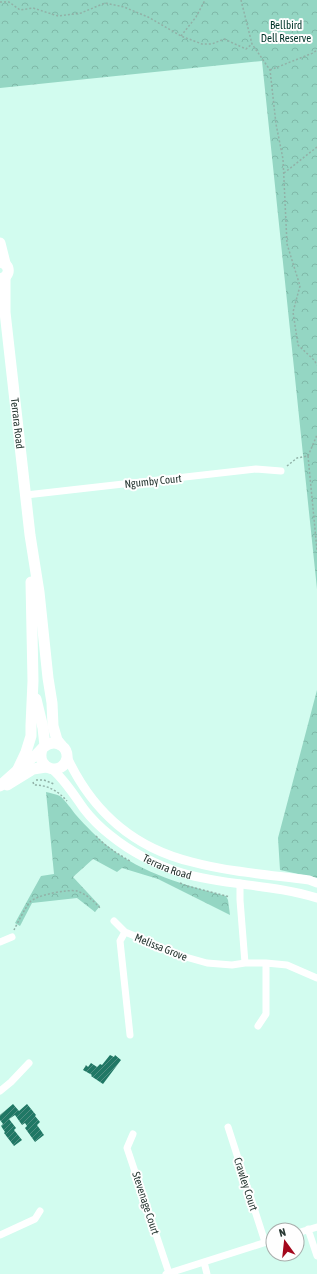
<svg xmlns="http://www.w3.org/2000/svg" width="317" height="1274" viewBox="0 0 317 1274" font-family="'Asap Condensed',sans-serif">
  <style>
    .forest { fill: url(#forest-crowns) }
    .building { fill: url(#building-hatch) }
    .lines { fill: none; stroke-linecap: round; stroke-linejoin: round }
    .path { stroke: #91b1a7; stroke-width: 1.5; stroke-dasharray: 2 2; stroke-linecap: butt }
    .minor { stroke: #fff; stroke-width: 7 }
    .tertiary { stroke: #fff; stroke-width: 9 }
    .secondary { stroke: #fff; stroke-width: 11 }
    .labels { text-anchor: middle; stroke-width: 4; stroke-linejoin: round; paint-order: stroke }
    .park-label { font-size: 11px; fill: #003429; stroke: #fefefe }
    .street-label { font-size: 11px; fill: #263631; stroke: #fefefe }
  </style>
  <defs>
    <pattern id="forest-crowns" width="20" height="18" patternUnits="userSpaceOnUse"><rect width="20" height="18" fill="#94d6c3"/><path d="M2 6a3 3 0 1 1 6 0M12 15a3 3 0 1 1 6 0" fill="none" stroke="#7fb8a8"/></pattern>
    <pattern id="building-hatch" width="6" height="6" patternUnits="userSpaceOnUse"><rect width="6" height="6" fill="#207865"/><path d="M-1 1l2-2M0 6l6-6M5 7l2-2" fill="none" stroke="#4f8e81"/></pattern>
  </defs>
  <rect width="100%" height="100%" fill="#d2fcef"/>
  <path class="forest" d="M0 0H317V589L262 61 0 88Z
    M317 690V878L280 870 278 838Z
    M46 792C50 793 56 794 60 796 65 800 72 810 76 815 86 826 97 838 109 847 143 874 185 885 226 896L228 900 230 915 158 879 122 868 117 872 93 859 73 877 100 906 95 912 77 898 32 903 20 926 15 923 41 876 54 874Z"/>
  <path class="building" d="M110 1055 114 1057 115 1055 121 1060 103 1084 91 1076 92 1075 83 1070 86 1065 88 1067 91 1063 97 1067 100 1064 102 1065Z
    M13 1104 19 1111 27 1104 36 1115 35 1116 40 1122 37 1125 44 1135 35 1142 25 1128 27 1126 25 1123 22 1125 15 1115 9 1119 16 1128 14 1130 22 1140 14 1146 4 1133 5 1132 1 1126 3 1124 0 1120V1115Z"/>
  <g class="lines">
    <path class="path" d="M241 0 252 44 270 70 276 124 283 159 287 244 300 286 293 312 298 345 314 360 317 365
      M0 2H9L20 10 33 8 58 16 81 13 105 3 124 7 148 17 181 36 202 44H212L224 39 246 49 252 44
      M181 36 196 17 205 0
      M270 70 313 53 317 50
      M284 173 317 147
      M308 456 317 550
      M287 466 297 458 308 456 317 435
      M36 780H44L54 784
      M33 782 34 785C48 785 58 791 67 801
      M96 836C106 847 118 854 130 861
      M180 883 187 886 230 897
      M14 930C18 922 25 908 30 902 36 895 68 889 77 891 86 894 94 901 100 908"/>
    <path class="minor" d="M26 495 256 469 281 471
      M240 883V900L245 963
      M114 921 125 932 147 941 175 954 207 963 232 965 245 963H266L287 965 317 978
      M125 932 120 941 130 1035
      M0 942 12 937
      M258 1026 266 1014V963
      M0 1091 11 1082 29 1063
      M228 1127 265 1242
      M133 1134 127 1148 169 1273
      M308 1229 317 1256
      M297 1233 317 1227
      M0 1235 35 1219 40 1211
      M204 1262 207 1274
      M166 1274 273 1240"/>
    <g class="tertiary">
      <path d="M67 757C92 811 134 848 192 862 229 872 271 875 309 880L317 883"/>
      <path id="s1" d="M52 769C65 780 74 795 84 809 91 818 101 828 110 835 131 852 156 865 182 873 226 886 273 884 317 898"/>
    </g>
    <g class="secondary">
      <path d="M0 243 5 263"/>
      <path d="M0 262C11 264 11 277 0 279"/>
      <path id="s2" d="M5 278V312L30 535 39 592 48 678 52 703 53 726 57 740 61 745"/>
      <path d="M36 699 43 728 45 746"/>
      <path d="M18 769 26 752 31 736V725L33 681 31 582"/>
      <path d="M7 785 33 769 46 767"/>
      <path d="M0 786C12 775 24 764 37 754 40 751 44 745 49 744 58 740 68 748 67 758 64 776 35 771 42 749"/>
    </g>
  </g>
  <g class="labels">
    <g class="park-label">
      <text x="286" y="29">Bellbird<tspan x="286" dy="13">Dell Reserve</tspan></text>
    </g>
    <g class="street-label">
      <text dy="4" stroke="none"><textPath href="#s2" startOffset="146">Terrara Road</textPath></text>
      <text transform="translate(153 481) rotate(-6)" y="4">Ngumby Court</text>
      <text dy="4" stroke="none"><textPath href="#s1" startOffset="154">Terrara Road</textPath></text>
      <text transform="translate(161 947) rotate(22)" y="4">Melissa Grove</text>
      <text transform="translate(246 1184) rotate(72)" y="4">Crawley Court</text>
      <text transform="translate(146 1203) rotate(72)" y="4">Stevenage Court</text>
    </g>
  </g>
  <g transform="translate(285 1242) rotate(345)"><circle r="19" fill="#fefefe" stroke="#a8aeac"/>
  <path d="M0-3L7 15L0 10L-7 15Z" fill="#a3071c"/>
  <text y="-6" font-size="11" font-weight="bold" text-anchor="middle" fill="#263631">N</text>
  </g>
</svg>
